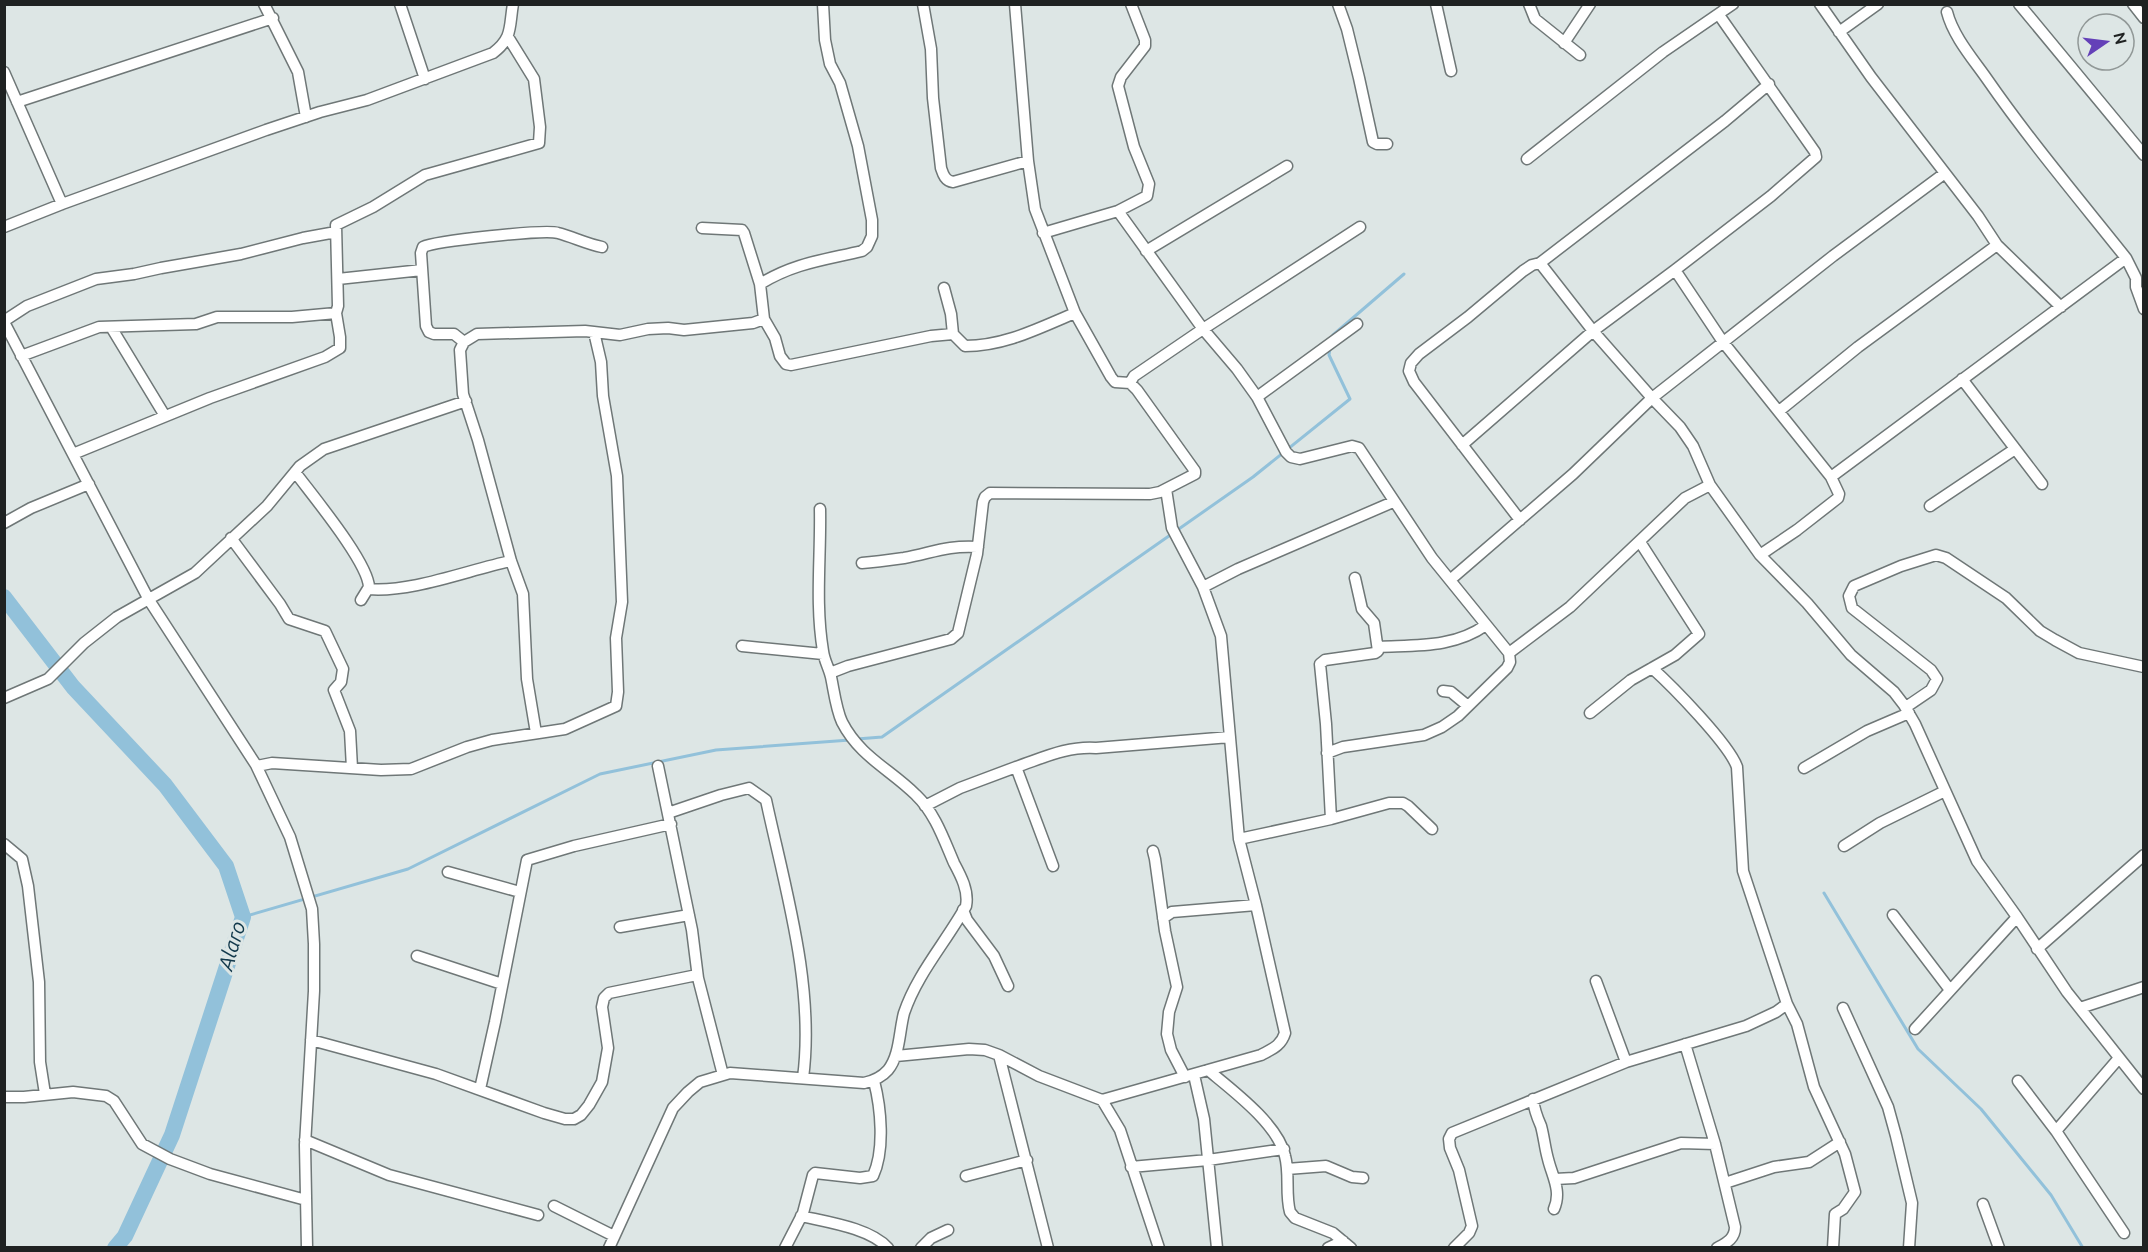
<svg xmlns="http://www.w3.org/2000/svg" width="2148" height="1252" viewBox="0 0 2148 1252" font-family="Ubuntu,sans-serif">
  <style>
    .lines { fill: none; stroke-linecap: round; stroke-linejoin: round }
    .stream { stroke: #92c1da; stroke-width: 3 }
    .river { stroke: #92c1da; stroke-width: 16 }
    .minor-casing { stroke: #6f7777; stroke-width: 13 }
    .minor { stroke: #fff; stroke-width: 10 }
    .labels { text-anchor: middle; stroke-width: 6; stroke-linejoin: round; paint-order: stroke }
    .water-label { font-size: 21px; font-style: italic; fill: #11384b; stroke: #dde6e5 }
  </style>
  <rect width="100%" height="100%" fill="#dde6e5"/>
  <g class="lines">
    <path class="stream" d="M1333 335 1404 274
      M857 739 882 737 1253 477 1350 399 1329 355 1330 348
      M1824 893 1918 1049 1981 1109 2051 1195 2083 1248
      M243 917 408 869 600 774 716 750 850 740"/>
    <path class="river" d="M4 597 73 687 165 785 226 866 243 917 172 1135 125 1236 115 1248"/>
    <g class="minor-casing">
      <path id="minor" d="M264 4 298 72 306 117
        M400 4 425 79
        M923 4 931 49 933 98 941 168C943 174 945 181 953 182L1028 161
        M1015 4 1028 161 1035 209 1075 313
        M1131 4 1145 40V46L1121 77 1118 86 1134 147 1149 184 1147 196 1118 211 1203 329 1237 369 1257 397 1286 452 1291 457 1300 459 1352 446 1359 448 1432 558 1509 653 1510 662 1507 668 1458 716 1442 727 1424 735 1343 747 1327 753
        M1338 4 1347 29 1359 78 1373 142 1377 144H1387
        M1436 4 1451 71
        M1529 4 1535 19 1580 55
        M1820 4 1871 77 1978 216 1997 245 2061 307
        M2019 4 2144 155
        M2133 4 2144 18
        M1947 12C1953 36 1973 59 1987 79 2030 141 2079 199 2126 258L2136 278V287L2144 309
        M1839 32 1878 4
        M1564 43 1590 4
        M4 72 62 204
        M17 102 273 18
        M1527 159 1663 52 1733 4
        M4 227 62 204 266 130 320 112 367 100 493 53C513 38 509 27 513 4
        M702 228 742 230 744 233 760 284 764 319 775 338 780 356 786 364 791 365 931 336 953 334 965 346C1005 346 1039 328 1075 313L1111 377 1115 382 1130 383 1137 390 1195 471V474L1160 492 1150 494 990 493 985 497 983 502 977 554 958 633 951 639 848 666 830 673
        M1043 233 1118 211
        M1146 251 1287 166
        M1540 263 1593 331 1652 398 1680 427 1693 446 1710 485 1760 555 1807 603 1851 655 1894 692 1904 705 1915 724 1977 861 2017 917 2067 992 2144 1089
        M1675 270 1723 342 1831 477 1839 494 1838 498 1797 530 1760 555
        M338 279 422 270
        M760 284C794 263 824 260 862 251L867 247 872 236V220L858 146 840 83 830 64 825 40 823 4
        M944 288 951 314 953 334
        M4 321 27 306 96 279 134 274 161 268 241 254 303 238 336 232
        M4 322 149 600 256 765 290 837 312 909 314 944V991L305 1145 307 1248
        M111 327 165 416
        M464 342 454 334H434L429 332 426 326 421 253 423 247C435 241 545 229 558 233 573 237 587 244 602 247
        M21 356 99 327 196 324 217 317H292L336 313 338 306 336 225 373 207 425 175 539 143 540 127 534 79 508 37
        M1962 379 2042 484
        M1130 383 1134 376 1203 329 1360 227
        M1257 397 1357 324
        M1779 411 1858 347 1997 245
        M1462 445 1593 331 1675 270 1771 196 1816 157 1815 152 1719 15
        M73 454 210 398 325 357 340 348V337L336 313
        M295 472C312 495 368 562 369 587L361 600
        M1831 477 2126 258
        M1930 506 2015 449
        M1520 520 1414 382 1409 371 1411 363 1419 354 1468 317 1523 271 1532 265 1540 263 1725 121 1769 84
        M4 523 31 508 89 484
        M231 538 280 604 289 619 325 631 343 669 341 682 334 690 350 731 352 768
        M862 563C876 562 890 560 904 558 932 553 947 545 978 547
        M1450 580 1573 474 1652 398 1833 256 1945 173
        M1203 587 1238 569 1393 502
        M368 589C411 593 468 570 511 561
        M742 646 823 654
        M1379 647C1416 645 1454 648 1486 625
        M1509 653 1570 607 1685 498 1710 485
        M1652 668C1672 686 1729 744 1737 767L1743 871 1787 1004 1797 1024 1814 1087 1845 1154 1855 1192 1843 1209 1835 1214 1833 1248
        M1443 691 1451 692 1468 706
        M4 698 48 679 84 643 117 617 195 573 267 506 300 466 324 449 466 401
        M1906 707 1931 690 1937 679 1931 670 1852 608 1849 596 1854 586 1901 566 1936 555 1946 558 2006 598 2040 631 2055 640 2079 653 2144 667
        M1590 713 1631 680 1675 655 1699 634 1640 542
        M536 733 527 679 523 594 511 561 478 440 463 394 460 350 464 342 477 334 585 331 620 335 648 329 668 328 684 330 753 323 764 319
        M257 766 272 763 381 770 411 769 467 747 492 740 565 729 616 706 618 692 616 638 622 602 617 476 603 396 601 362 594 332
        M658 766 692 930 698 978 723 1075
        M1016 767C1043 758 1067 746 1096 748L1230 737
        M1804 768 1867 731 1909 713
        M925 806 960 788 1016 767 1053 866
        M668 813 721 795 749 788 766 800C785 888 815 987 803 1078
        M1331 819 1326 724 1320 664 1325 660 1375 653 1378 651 1374 623 1362 609 1355 578
        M1239 839 1331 819 1389 803H1403L1408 806 1432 829
        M4 844 22 859 28 886 39 982 40 1062 45 1094
        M1844 846 1880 823 1945 791
        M1153 851 1155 859 1165 931 1177 987 1169 1012 1167 1034 1171 1050 1185 1077
        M448 872 520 892
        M963 910 967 920 994 956 1008 986
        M1893 915 1950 990
        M1163 918 1172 912 1256 905
        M620 927 689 915
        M2037 949 2144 855
        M417 956 502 984
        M1596 981 1626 1062
        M1843 1008 1888 1107 1896 1136 1912 1203 1909 1248
        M2080 1008 2144 987
        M1915 1029 2017 917
        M311 1040 436 1074 544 1113 565 1119H574L581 1115 589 1105 602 1082 608 1048 602 1007 604 998 609 993 697 975
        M1685 1044 1715 1144 1735 1227C1735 1239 1726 1243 1717 1248
        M999 1055 1048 1248
        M896 1056 969 1049 985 1050 999 1055 1039 1076 1102 1100 1261 1055C1272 1049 1281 1046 1285 1033L1256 905 1239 839 1221 636 1203 587 1172 528 1166 489
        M1208 1070C1232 1090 1278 1124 1285 1156 1290 1174 1285 1194 1290 1212L1295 1218 1333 1233 1351 1248
        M1194 1075 1204 1119 1217 1248
        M2018 1081 2056 1131 2124 1233
        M480 1089 495 1022 527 860 574 846 671 824
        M4 1097H24L73 1092 106 1096 114 1101 142 1144 170 1159 210 1174 306 1200
        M1533 1099C1534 1110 1537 1117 1541 1126 1544 1137 1545 1149 1548 1159 1552 1176 1562 1191 1554 1209
        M1102 1100 1120 1130 1159 1248
        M2056 1131 2119 1058
        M305 1140 389 1175 538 1215
        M1131 1167 1208 1160 1284 1149
        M1287 1169 1326 1166 1352 1177 1363 1178
        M966 1176 1027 1160
        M1555 1179 1574 1178 1681 1143 1715 1144
        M1725 1183 1774 1167 1809 1162 1840 1142
        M1983 1204 1999 1248
        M554 1206 614 1236
        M801 1216C827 1222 870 1228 888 1248
        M609 1248 673 1108 688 1092 700 1082 730 1073 864 1083C873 1081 881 1078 888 1070 900 1055 899 1032 904 1013 917 974 946 942 966 906 969 891 961 876 954 863 944 840 935 813 916 795 890 769 860 757 842 722 836 709 834 691 831 677 829 668 824 660 823 651 815 603 821 557 820 509
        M785 1248 803 1213 813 1175 815 1173 860 1178 873 1176C885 1150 881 1108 874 1081
        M921 1248 931 1238 948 1230
        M1328 1248 1343 1241
        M1454 1248 1469 1233 1472 1226 1459 1170 1450 1148 1449 1139 1452 1133 1626 1062 1746 1026 1776 1012 1787 1004"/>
    </g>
    <use href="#minor" class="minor"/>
  </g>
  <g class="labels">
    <g class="water-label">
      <text transform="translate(232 946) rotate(-74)" y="7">Alaro</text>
    </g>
  </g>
  <rect width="2148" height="1252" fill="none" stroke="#1f2222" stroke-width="12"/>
  <g transform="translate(2106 42) rotate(76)"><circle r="28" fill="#dde6e5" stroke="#919897" stroke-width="1.5"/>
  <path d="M0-4.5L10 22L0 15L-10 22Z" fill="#6440b8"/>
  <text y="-9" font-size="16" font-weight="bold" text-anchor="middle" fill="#1f2222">N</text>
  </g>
</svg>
